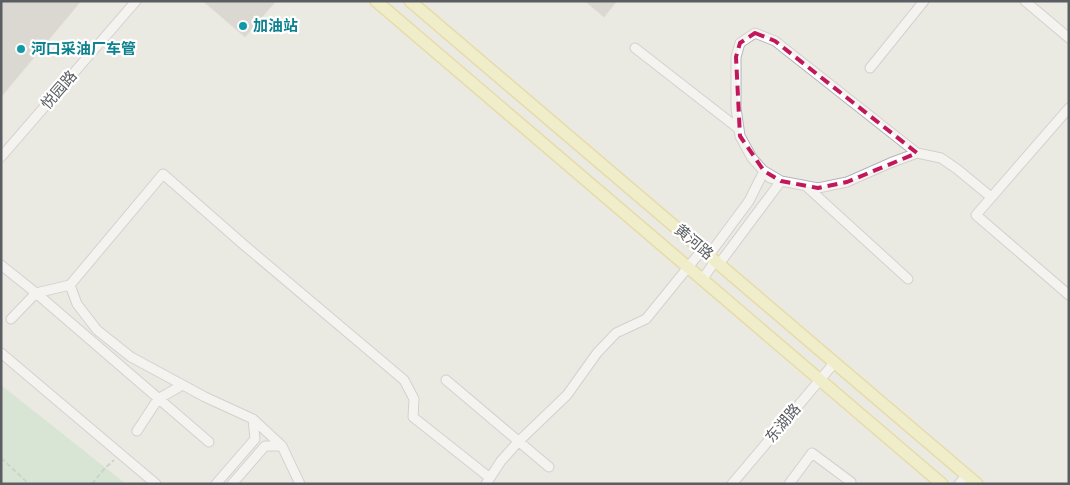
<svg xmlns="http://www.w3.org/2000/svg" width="1070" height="485" viewBox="0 0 1070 485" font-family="Helvetica,'Noto Sans SC',sans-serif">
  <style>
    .green { fill: #c1e1c4 }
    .building { fill: #c7c4be; stroke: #cfccc1 }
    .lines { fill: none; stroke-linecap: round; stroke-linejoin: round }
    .minor-casing { stroke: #b2b4b8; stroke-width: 11 }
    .major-casing { stroke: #e1ca65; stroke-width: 14 }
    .path { stroke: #9ac1a9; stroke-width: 2; stroke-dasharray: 5 2.5; stroke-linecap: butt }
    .minor { stroke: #fff; stroke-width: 9 }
    .major { stroke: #f6f1ad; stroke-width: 11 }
    .marked { fill: none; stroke: #c2185b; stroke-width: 4; stroke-dasharray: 10 6; stroke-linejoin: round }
    .culture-dot { fill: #0f9aa8; stroke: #fff; stroke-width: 2 }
    .labels { text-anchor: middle; stroke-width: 4.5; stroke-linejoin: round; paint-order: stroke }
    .culture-label { font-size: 15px; font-weight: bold; fill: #0d838f; stroke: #fff; text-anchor: start }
    .street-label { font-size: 15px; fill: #5a5d61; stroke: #fff }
  </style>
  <rect width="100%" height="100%" fill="#ebeae2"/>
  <path class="green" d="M1 385 126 484H1Z"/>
  <path class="building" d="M1 1H81L1 97Z
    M203 1H276L245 37Z
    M585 1H617L604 17Z"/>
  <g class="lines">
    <g class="minor-casing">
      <path id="minor" d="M1025 1 1069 38
        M635 48 739 129
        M870 68 924 1
        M1069 108 976 215 1069 295
        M917 153 941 158 957 169 991 197
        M1 157 136 1
        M807 187 908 279
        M709 255 749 201 764 171 781 181 770 178 752 158 740 136 736 108V57L740 43 755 33 775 41 917 153 890 163 847 182 818 188 781 181 719 264
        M1 265 36 293 11 319
        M702 280 715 261
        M70 285 36 293 209 442
        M1 353 156 484
        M446 380 549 467
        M137 431 158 399 179 387
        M216 484 255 439 253 419
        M232 484 265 446H282
        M300 484 282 446 253 419 205 397 131 357 97 330 77 304 70 285 163 174 244 245 404 380 414 399 413 417 490 478
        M486 484 501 461 519 441 567 395 597 353 616 333 646 319 702 250
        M732 484 835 362
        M789 484 812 453 851 482 849 484
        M959 484 967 475"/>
    </g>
    <g class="major-casing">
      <path id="major" d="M376 1 942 484
        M410 1 977 484"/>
    </g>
    <path class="path" d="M1 458 29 484
      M92 484 105 468 114 460"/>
    <use href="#minor" class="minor"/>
    <use href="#major" class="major"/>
  </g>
  <path d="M0 0H1070V485H0ZM755 33 775 41 917 153 847 182 818 188 781 181 764 171 740 136 736 57 740 43Z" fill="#ebeae2" fill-opacity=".55" fill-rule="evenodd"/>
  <path class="marked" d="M755 33 775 41 917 153 847 182 818 188 781 181 764 171 740 136 736 57 740 43Z"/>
  <g class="culture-dot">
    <circle cx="243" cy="26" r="5"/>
    <circle cx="21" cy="49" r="5"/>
  </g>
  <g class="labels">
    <g class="culture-label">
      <text x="253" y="31">加油站</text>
      <text x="31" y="54">河口采油厂车管</text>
    </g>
    <g class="street-label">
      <text transform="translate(59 90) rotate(-49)" y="5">悦园路</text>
      <text transform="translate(694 242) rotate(40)" y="5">黄河路</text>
      <text transform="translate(783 423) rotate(-50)" y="5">东湖路</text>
    </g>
  </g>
  <rect width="1070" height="485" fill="none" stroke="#5a5d61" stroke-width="5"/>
</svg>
